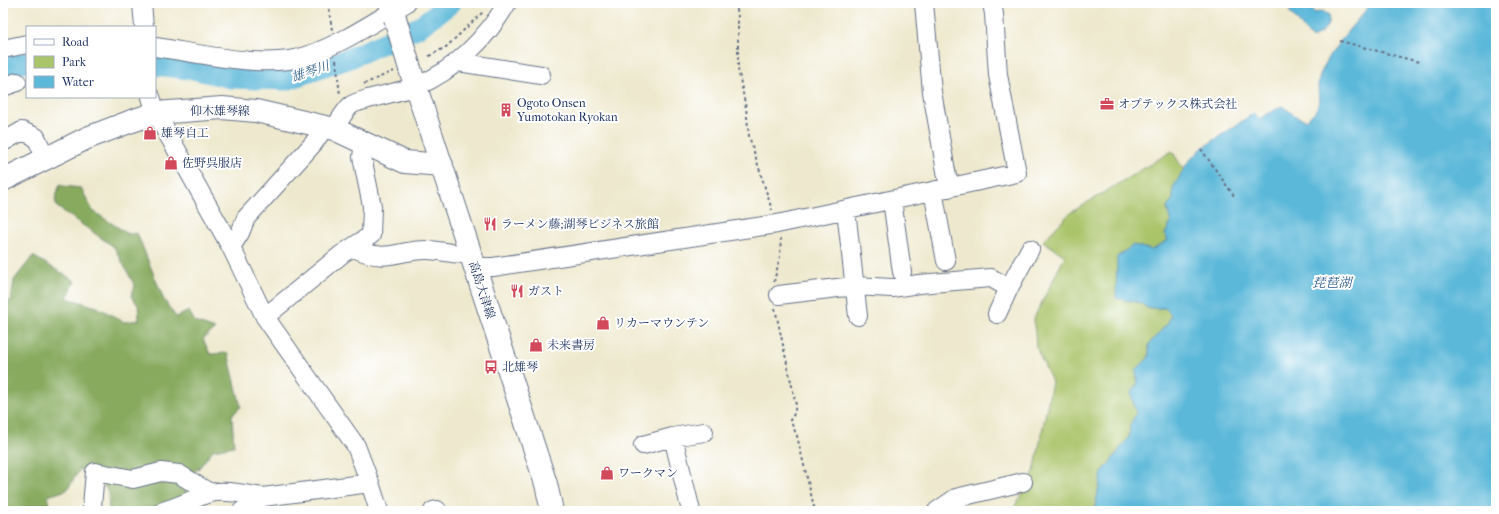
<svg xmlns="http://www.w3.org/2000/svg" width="1499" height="514" viewBox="0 0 1499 514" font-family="'IM FELL French Canon','Noto Serif JP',serif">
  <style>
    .green { fill: #aac46a; stroke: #627a64 }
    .forest { fill: #87aa5e; stroke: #516c5e }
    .water { fill: #5bb8d9; stroke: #3b749c }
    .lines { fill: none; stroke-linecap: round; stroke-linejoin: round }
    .river { stroke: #5bb8d9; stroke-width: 21 }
    .minor-casing { stroke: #657085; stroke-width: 20 }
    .major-casing { stroke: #657085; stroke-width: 24 }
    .path { stroke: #657085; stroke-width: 2; stroke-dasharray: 3 3; stroke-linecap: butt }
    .minor { stroke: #fff; stroke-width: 18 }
    .major { stroke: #fff; stroke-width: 22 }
    .major-bridge-casing { stroke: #657085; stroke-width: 24; stroke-linecap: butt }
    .major-bridge { stroke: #fff; stroke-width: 22 }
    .labels { text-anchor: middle; stroke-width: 4; stroke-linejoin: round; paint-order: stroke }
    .poi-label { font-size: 12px; fill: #1b2f5e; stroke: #fff; text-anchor: start }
    .street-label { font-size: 12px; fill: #1b2f5e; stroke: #fff }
    .water-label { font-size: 13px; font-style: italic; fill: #315f89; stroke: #fff }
  </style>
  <rect width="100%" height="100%" fill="#fff"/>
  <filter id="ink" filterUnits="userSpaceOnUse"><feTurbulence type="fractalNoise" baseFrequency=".025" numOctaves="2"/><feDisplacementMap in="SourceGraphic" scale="8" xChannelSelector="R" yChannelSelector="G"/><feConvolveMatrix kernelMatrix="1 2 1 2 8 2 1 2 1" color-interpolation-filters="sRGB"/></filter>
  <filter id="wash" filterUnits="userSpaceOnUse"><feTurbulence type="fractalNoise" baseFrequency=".012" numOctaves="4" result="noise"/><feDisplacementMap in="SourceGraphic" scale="16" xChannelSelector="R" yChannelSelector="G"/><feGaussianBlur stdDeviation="0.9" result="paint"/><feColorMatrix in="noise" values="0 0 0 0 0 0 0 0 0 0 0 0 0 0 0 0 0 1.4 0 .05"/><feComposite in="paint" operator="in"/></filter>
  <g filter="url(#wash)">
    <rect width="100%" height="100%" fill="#eee9ce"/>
    <path class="green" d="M1172 151 1184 170 1173 188V199L1167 208 1171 223 1165 234 1168 240 1152 250 1133 245 1116 298 1141 303 1147 308H1166L1171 315 1168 323 1149 344V357L1136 370 1138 384 1131 393 1136 413 1130 426 1129 437 1102 473 1094 511H1012L1034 472 1052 382 1036 347 1034 318 1065 256 1043 241 1070 213Z"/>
    <path class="forest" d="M60 184 63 186 81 188 93 211 128 234 137 233 164 300 176 317 189 311 195 322 215 329 203 339 210 354 228 353 241 407 232 415 234 446 213 450 199 468 193 472 199 491 159 506 136 511H109L108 491 98 480 80 469 67 490 48 496 49 511H3V302L11 301 14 280 33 256 75 281 67 298 97 307 124 322 139 320 138 305 131 296 135 286 114 247 57 207 55 199Z"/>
    <path class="water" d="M1299 3H1307L1315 13 1322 11 1328 14C1331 27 1321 32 1312 39L1289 11Z
      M1372 3H1496V511H1094L1102 473 1129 437 1130 426 1136 413 1131 393 1138 384 1136 370 1149 357V344L1168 323 1171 315 1166 308H1147L1141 303 1116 298 1117 257 1133 245 1152 250 1168 240 1165 234 1171 223 1167 208 1173 199V188L1188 162 1201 149 1254 113 1259 119 1282 106 1296 116 1306 120C1329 102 1312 95 1321 73 1332 47 1354 24 1372 3Z"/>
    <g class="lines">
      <path class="river" d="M155 65 198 70 231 78 286 80 350 58 419 27 451 3
        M3 67 27 62"/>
    </g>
  </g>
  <g filter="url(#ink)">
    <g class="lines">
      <g class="minor-casing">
        <path id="minor" d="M142 3 144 27
          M924 3 932 92 949 188
          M155 47C198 53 265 70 306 56 342 44 374 22 406 3
          M3 49 27 44
          M458 62 541 75
          M3 87 17 82
          M151 97 156 113 231 247 265 317 356 446 370 483 379 511
          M334 129C339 121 344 112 350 106 356 100 405 91 417 86 454 71 487 38 507 3
          M3 142 22 131 36 137 46 159
          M933 191 946 261
          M892 200 902 272
          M846 210 858 316
          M231 247 240 233 246 218 313 144 324 128
          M354 248C388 264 395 250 427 250 442 250 455 256 470 253
          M474 267H493L777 224 1017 173 998 75 994 14 992 3
          M779 295 854 286 892 288 919 284 991 278 1009 288 1030 249
          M997 314 1009 288
          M265 317 342 254 371 235 372 206 362 157 364 143
          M643 445 673 437
          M92 506 95 472 133 479 161 472 179 474 210 493
          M163 511C179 507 194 498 210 493 226 489 247 495 263 497
          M242 511 263 497 370 483
          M433 511 437 510
          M691 511 673 437 704 432
          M937 511 956 498 1023 482"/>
      </g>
      <g class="major-casing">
        <path id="major" d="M390 3 395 18
          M410 69 546 484 552 511
          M3 180 87 138 129 122 156 113 222 108 256 111 334 129 405 162 442 165"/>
      </g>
      <path class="path" d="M328 3 332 30
        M736 3 738 17V69L746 108 749 136 772 210
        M1340 41 1419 62
        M429 56 446 47 483 12
        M336 60 340 95
        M364 84 394 71
        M1201 149 1234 196
        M774 282 780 256 781 237
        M775 308 796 405 794 414 790 420 797 436 815 511"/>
      <use href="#minor" class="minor"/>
      <use href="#major" class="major"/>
      <g class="major-bridge-casing">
        <path id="major-bridge" d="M395 18 410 69"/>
      </g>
      <use href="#major-bridge" class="major-bridge"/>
    </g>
  </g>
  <defs>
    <g id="office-bare" transform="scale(1.08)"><path d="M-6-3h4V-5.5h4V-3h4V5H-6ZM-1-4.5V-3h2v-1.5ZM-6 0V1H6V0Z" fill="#d1495b" stroke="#fff" stroke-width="2.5" paint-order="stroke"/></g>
    <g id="building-bare" transform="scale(1.08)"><path d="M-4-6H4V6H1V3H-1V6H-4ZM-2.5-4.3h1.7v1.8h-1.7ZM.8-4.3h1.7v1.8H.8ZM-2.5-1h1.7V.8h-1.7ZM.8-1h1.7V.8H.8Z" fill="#d1495b" stroke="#fff" stroke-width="2.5" paint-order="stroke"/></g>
    <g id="shop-bare" transform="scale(1.08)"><path d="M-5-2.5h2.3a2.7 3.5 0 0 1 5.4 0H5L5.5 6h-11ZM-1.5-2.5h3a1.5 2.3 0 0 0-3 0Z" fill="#d1495b" stroke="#fff" stroke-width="2.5" paint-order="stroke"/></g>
    <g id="restaurant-bare" transform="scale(1.08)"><path d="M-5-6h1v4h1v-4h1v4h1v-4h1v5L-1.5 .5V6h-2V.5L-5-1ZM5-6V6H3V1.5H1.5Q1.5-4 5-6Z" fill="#d1495b" stroke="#fff" stroke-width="2.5" paint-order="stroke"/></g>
    <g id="bus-bare" transform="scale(1.08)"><path d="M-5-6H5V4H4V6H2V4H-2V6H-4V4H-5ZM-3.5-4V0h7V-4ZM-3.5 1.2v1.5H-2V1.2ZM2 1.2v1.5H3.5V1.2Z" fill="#d1495b" stroke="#fff" stroke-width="2.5" paint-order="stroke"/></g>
  </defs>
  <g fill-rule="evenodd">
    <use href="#office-bare" x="1107" y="104"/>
    <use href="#building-bare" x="506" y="110"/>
    <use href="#shop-bare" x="150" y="133"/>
    <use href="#shop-bare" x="171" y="163"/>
    <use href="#restaurant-bare" x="490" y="224"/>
    <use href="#restaurant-bare" x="517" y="291"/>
    <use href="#shop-bare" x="603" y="323"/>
    <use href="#shop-bare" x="536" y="345"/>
    <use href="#bus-bare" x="491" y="367"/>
    <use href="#shop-bare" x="607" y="473"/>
  </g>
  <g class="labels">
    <g class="poi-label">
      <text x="517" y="107">Ogoto Onsen<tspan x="517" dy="14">Yumotokan Ryokan</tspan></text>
      <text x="1118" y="108">オプテックス株式会社</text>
      <text x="161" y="137">雄琴自工</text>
      <text x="182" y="167">佐野呉服店</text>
      <text x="501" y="228">ラーメン藤;湖琴ビジネス旅館</text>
      <text x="528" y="295">ガスト</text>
      <text x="614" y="327">リカーマウンテン</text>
      <text x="547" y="349">未来書房</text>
      <text x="502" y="371">北雄琴</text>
      <text x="618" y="477">ワークマン</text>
    </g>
    <g class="street-label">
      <text x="220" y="115">仰木雄琴線</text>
      <text transform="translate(482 290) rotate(72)" y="4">高島大津線</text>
    </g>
    <g class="water-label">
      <text transform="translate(310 71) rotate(-19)" y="5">雄琴川</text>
      <text x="1332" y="287">琵琶湖</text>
    </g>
  </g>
  <rect width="1499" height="514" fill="none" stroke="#fff" stroke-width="16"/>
  <rect x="26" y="26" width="130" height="72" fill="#ffffff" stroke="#a4acbf"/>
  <rect x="34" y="39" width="20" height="6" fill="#ffffff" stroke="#a4acbf"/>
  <text x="62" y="46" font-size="12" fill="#1b2f5e">Road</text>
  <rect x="34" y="56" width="20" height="12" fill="#aac46a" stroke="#a4acbf"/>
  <text x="62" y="66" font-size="12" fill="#1b2f5e">Park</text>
  <rect x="34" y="76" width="20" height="12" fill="#5bb8d9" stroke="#a4acbf"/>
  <text x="62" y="86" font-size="12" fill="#1b2f5e">Water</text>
</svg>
